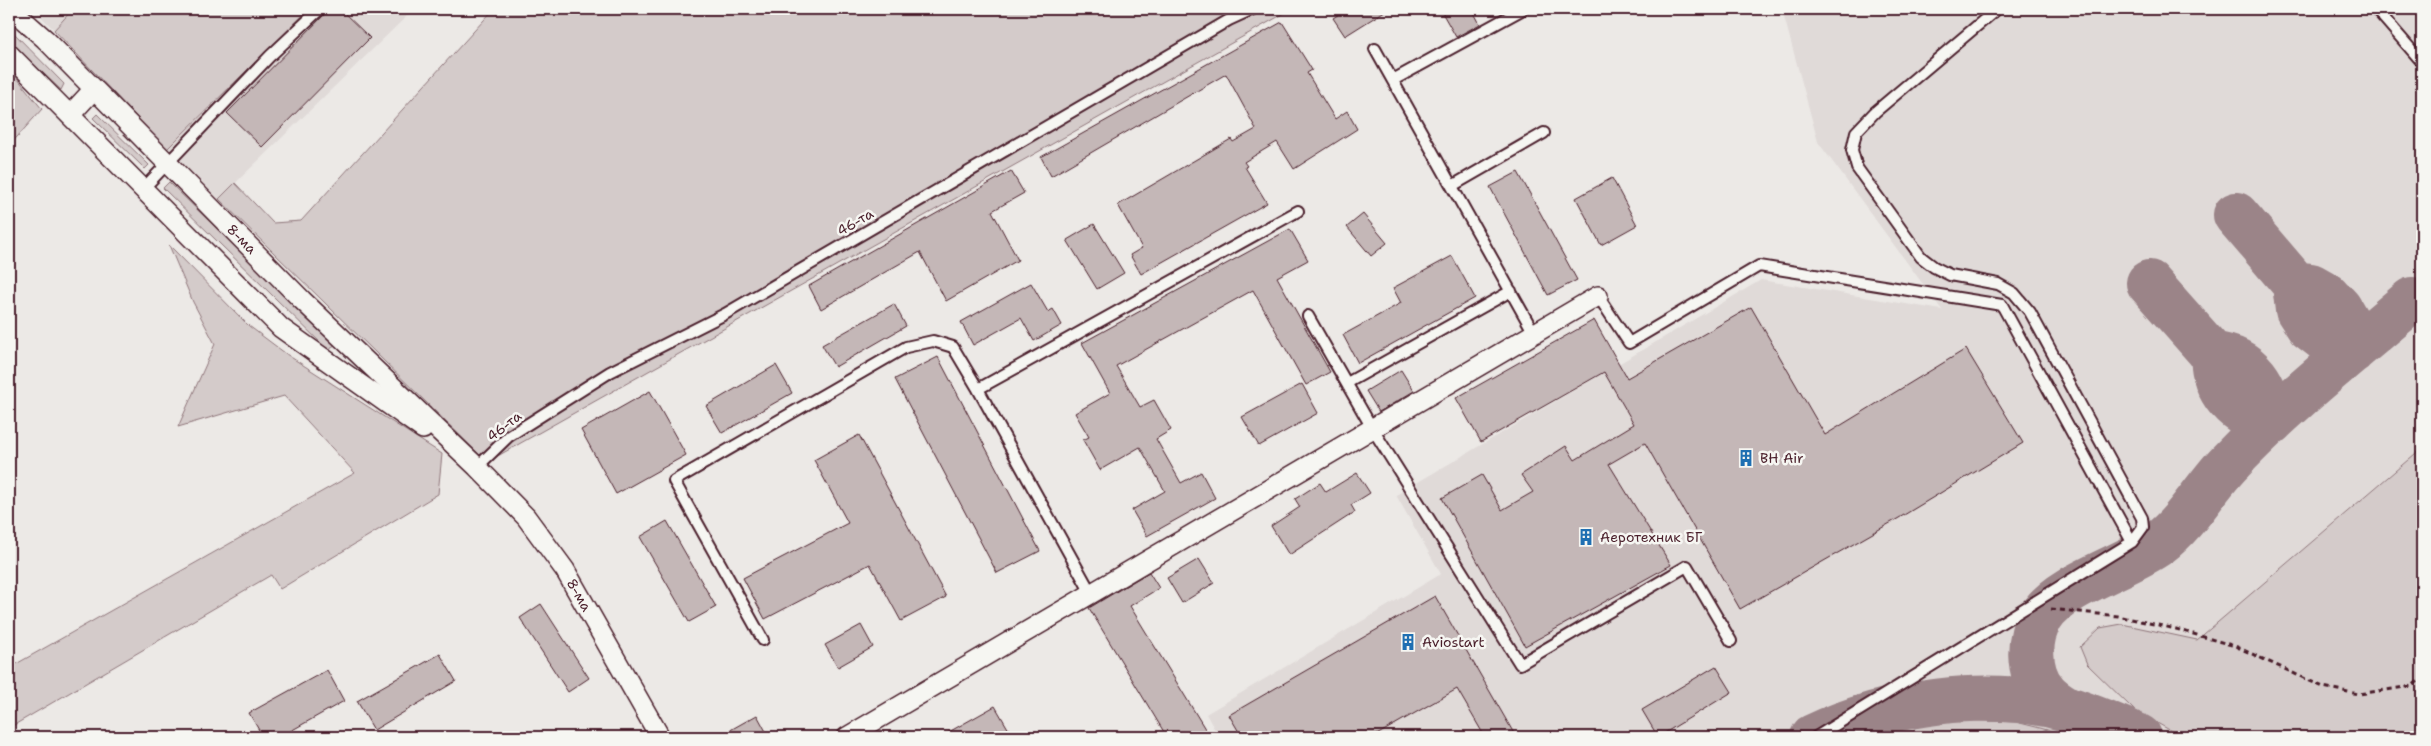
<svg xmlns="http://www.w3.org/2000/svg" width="2431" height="746" viewBox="0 0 2431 746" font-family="'Shantell Sans',sans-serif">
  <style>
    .built { fill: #e0dad8 }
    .green { fill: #d4cbca; stroke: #8f757a }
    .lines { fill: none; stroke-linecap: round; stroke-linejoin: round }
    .taxiway { stroke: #9b8488; stroke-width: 46 }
    .building { fill: #c4b7b7; stroke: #4a1f2b }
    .service-casing { stroke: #4a1f2b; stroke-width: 14 }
    .minor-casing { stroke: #4a1f2b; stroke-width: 22 }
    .path { stroke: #4a1f2b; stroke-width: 3; stroke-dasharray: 5 4; stroke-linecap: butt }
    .service { stroke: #f6f6f2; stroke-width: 10 }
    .minor { stroke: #f6f6f2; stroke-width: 19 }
    .labels { text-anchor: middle; stroke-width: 5; stroke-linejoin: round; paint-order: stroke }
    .street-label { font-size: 14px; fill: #4a1f2b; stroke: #f6f6f2 }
    .poi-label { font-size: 14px; fill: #4a1f2b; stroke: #f6f6f2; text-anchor: start }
  </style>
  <rect width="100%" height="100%" fill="#ece9e6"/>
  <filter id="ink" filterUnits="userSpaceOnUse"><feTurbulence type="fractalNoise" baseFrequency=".02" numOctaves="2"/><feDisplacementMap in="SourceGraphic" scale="10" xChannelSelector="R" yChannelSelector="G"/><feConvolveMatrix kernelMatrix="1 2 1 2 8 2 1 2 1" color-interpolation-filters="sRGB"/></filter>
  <g filter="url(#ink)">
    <path class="built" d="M34 9H74L54 30Z
      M309 9H414L219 199 167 149Z
      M1782 9H2422V737H1219L1206 714 1441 574 1396 495 1761 280 1942 310 1818 142Z"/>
    <path class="green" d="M73 9H309L167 149 54 30Z
      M494 9H1292L487 462 219 199 235 183 273 223 301 221Z
      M9 28 64 84 61 90 9 41Z
      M9 68 42 109 9 146Z
      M97 114 149 165 145 169 93 118Z
      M169 182 335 344 329 351 163 188Z
      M169 245 249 326 289 356 442 454 438 494 280 589 271 575 9 728V668L355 473 284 396 178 427 215 344 193 302Z
      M2422 448V737H2182L2134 710 2087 664 2080 647 2100 628 2122 624 2197 640Z
      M1952 720 2016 722 2076 737H1866Z"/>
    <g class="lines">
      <path class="taxiway" d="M2236 215 2295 284 2298 310 2309 327 2335 347 2352 351 2350 327 2339 308 2327 295 2311 286 2295 284
        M2149 283 2213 355C2214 391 2235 417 2271 422 2268 386 2251 358 2213 355
        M2067 709C2059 704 2050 699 2044 691 2027 671 2028 638 2041 616 2061 584 2128 566 2159 543 2187 522 2205 488 2229 463 2285 404 2350 353 2412 300
        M1813 737C1886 702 1989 687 2067 709 2091 716 2116 727 2139 737"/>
    </g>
    <path class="building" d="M330 9H340L370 38 262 147 227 113Z
      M1347 9H1388L1345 36 1333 18Z
      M1440 9H1472L1480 24 1456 37Z
      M1282 22 1312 70 1307 73 1335 119 1347 111 1357 129 1294 169 1277 142 1244 162 1247 166 1245 167 1267 203 1141 274 1130 255 1142 248 1118 205 1231 139 1233 142 1256 129 1226 74 1051 176 1041 157Z
      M1011 171 1024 193 992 211 1018 260 946 301 920 252 821 309 809 286Z
      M1518 172 1577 280 1548 295 1490 187Z
      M1612 178 1637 225 1601 245 1576 198Z
      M1363 214 1387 243 1371 256 1347 227Z
      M1094 224 1124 273 1097 289 1067 240Z
      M1290 229 1308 260 1277 277 1330 372 1306 385 1253 290 1116 366 1140 407 1154 400 1171 430 1156 439 1181 483 1201 472 1215 498 1147 536 1132 510 1165 491 1140 447 1100 470 1083 440 1089 437 1075 413 1110 393 1082 343Z
      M1452 256 1475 298 1358 363 1343 335 1401 303 1393 288Z
      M1031 283 1048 312 1053 309 1062 325 1034 341 1021 318 973 345 961 322Z
      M894 304 906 326 835 367 822 345Z
      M1751 307 1825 435 1966 349 2023 443 1899 518 1740 609 1645 443 1609 464 1671 565 1525 646 1442 498 1482 475 1502 510 1533 492 1521 475 1566 446 1575 460 1634 424 1604 372 1481 442 1456 398 1594 320 1627 378Z
      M938 357 1040 551 997 573 895 379Z
      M776 365 792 393 722 433 706 406Z
      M1401 370 1414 391 1379 412 1366 391Z
      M1302 384 1318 413 1259 446 1242 417Z
      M650 391 686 455 616 494 581 430Z
      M859 435 946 597 901 621 870 564 765 619 743 578 848 523 814 460Z
      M1357 473 1370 493 1351 505 1355 512 1289 555 1271 526 1300 507 1295 499 1320 483 1326 492Z
      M667 521 716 607 689 622 640 537Z
      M1199 559 1214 583 1182 603 1167 578Z
      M1149 572 1159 588 1130 606 1210 737H1167L1089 608Z
      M1435 596 1516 737H1485L1457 689 1373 737H1242L1229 715Z
      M541 604 589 678 568 692 520 618Z
      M861 625 873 647 838 667 825 645Z
      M440 654 456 681 374 730 357 701Z
      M1716 666 1732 692 1658 737 1642 710Z
      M327 670 344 701 280 737H263L249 713Z
      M995 706 1013 737H940Z
      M757 715 769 737H718Z"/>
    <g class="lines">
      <g class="service-casing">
        <path id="service" d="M2376 9 2422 62
          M1375 49 1534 333
          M1393 80 1523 9
          M1452 186 1544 133
          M142 190 270 56 320 9
          M1598 296 1629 343 1759 266 2002 305 2132 542
          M1308 316 1372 428 1520 664 1687 566 1731 641
          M1347 383 1511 291
          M978 389 1298 211
          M477 467 509 436 610 372 725 314 1229 20 1253 9
          M763 640 674 481 906 347 933 341 953 347 978 389 1091 593
          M1816 737 2132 542 2143 527 2142 518 2030 312 2014 293 1998 284 1950 275 1934 267 1921 257 1857 168 1852 150 1856 132 1875 112 1997 9"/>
      </g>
      <g class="minor-casing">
        <g id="minor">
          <path id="s1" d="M11 9 45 39 302 300 477 467 526 517 565 570 660 737"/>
          <path d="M9 54 281 328 423 429"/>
          <path d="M70 115 94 89"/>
          <path d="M847 737 1598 296"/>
        </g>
      </g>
      <path class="path" d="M2051 609 2118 616 2176 629 2235 646 2323 687 2359 694 2412 686 2422 678"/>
      <use href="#service" class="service"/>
      <use href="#minor" class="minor"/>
    </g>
  </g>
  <defs>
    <g id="building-bare" transform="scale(1.35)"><path d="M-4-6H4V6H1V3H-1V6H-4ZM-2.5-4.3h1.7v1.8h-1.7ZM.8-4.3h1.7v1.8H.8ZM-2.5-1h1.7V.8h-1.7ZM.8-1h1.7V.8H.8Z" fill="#1f6fb2" stroke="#f6f6f2" stroke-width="2.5" paint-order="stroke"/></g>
  </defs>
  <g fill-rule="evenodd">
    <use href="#building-bare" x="1746" y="458"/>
    <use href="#building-bare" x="1586" y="537"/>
    <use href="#building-bare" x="1408" y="642"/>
  </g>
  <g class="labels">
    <g class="street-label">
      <text transform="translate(855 222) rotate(-30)" y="5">46-та</text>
      <text dy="5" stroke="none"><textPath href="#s1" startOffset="326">8-ма</textPath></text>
      <text transform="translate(504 426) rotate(-38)" y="5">46-та</text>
      <text dy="5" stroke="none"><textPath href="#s1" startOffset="818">8-ма</textPath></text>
    </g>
    <g class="poi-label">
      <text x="1760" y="463">BH Air</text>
      <text x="1600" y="542">Аеротехник БГ</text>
      <text x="1422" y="647">Aviostart</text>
    </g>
  </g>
  <rect width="2431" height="746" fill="none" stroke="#f6f6f2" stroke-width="30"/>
  <rect x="15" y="15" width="2401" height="716" fill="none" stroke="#4a1f2b" stroke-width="2" filter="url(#ink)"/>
</svg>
